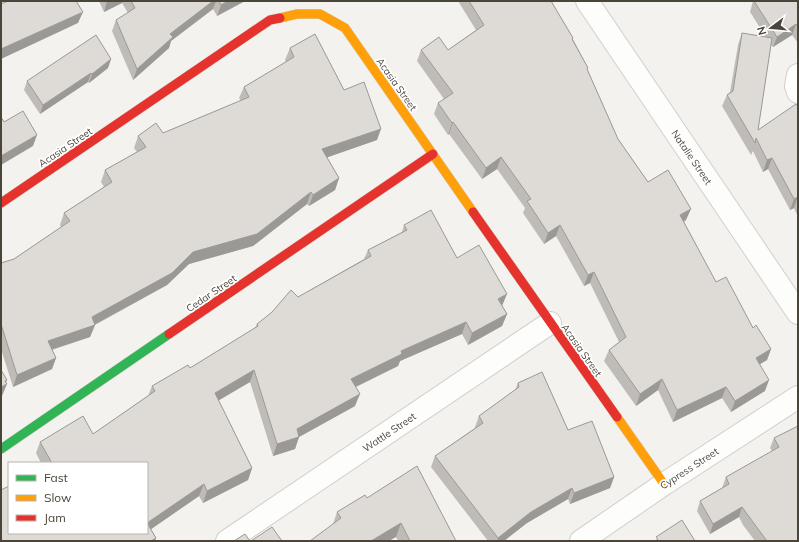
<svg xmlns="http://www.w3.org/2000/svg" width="799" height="542" viewBox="0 0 799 542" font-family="Mulish,sans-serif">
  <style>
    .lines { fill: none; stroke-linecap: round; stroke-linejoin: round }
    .street-casing { stroke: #d2d0cb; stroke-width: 24 }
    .fast-casing { stroke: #d3cfc5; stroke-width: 10 }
    .slow-casing { stroke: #d3cfc5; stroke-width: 10 }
    .jam-casing { stroke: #d3cfc5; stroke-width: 10 }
    .street { stroke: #fdfdfc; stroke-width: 22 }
    .fast { stroke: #30b455; stroke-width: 9 }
    .slow { stroke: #ff9f0a; stroke-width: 9 }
    .jam { stroke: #e5322d; stroke-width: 9 }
    .wall { fill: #bfbcb8 }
    .shaded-wall { fill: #9b9996 }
    .building { fill: #dedbd6; stroke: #9b9996 }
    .labels { text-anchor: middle; stroke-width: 3.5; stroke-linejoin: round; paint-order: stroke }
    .street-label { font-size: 10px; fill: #4b4439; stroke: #fff }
  </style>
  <rect width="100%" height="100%" fill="#f4f2ee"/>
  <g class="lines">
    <g class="street-casing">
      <path id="street" d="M587 1 798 313
        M798 75 796 86 798 92
        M227 541 550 323
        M581 541 664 484 798 397"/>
    </g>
    <g class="fast-casing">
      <path id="fast" d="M1 449 169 334"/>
    </g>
    <g class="slow-casing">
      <path id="slow" d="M280 18 297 14H320L345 28 473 212
        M617 417 664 484"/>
    </g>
    <g class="jam-casing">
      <path id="jam" d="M1 203 270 20 280 18
        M473 212 617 417
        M169 334 433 154"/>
    </g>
    <use href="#street" class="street"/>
    <use href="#fast" class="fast"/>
    <use href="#slow" class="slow"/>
    <use href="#jam" class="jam"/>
  </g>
  <path class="wall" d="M99 1H245L217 16 213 9 171 41 169 48 133 80 112 31 116 20 128 13 122 3 104 12Z
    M458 1H551L573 38V39L588 68 587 71 618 139 648 182 686 220 684 222 716 282 771 349 767 360 760 364 765 391 731 412 722 398 673 422 658 390 636 406 604 361 609 350 619 342 590 283 584 286 556 236 544 244 523 213 525 208 497 169 482 179 449 134 448 135 434 114 438 103 444 99 417 61 421 50H448L476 30Z
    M753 1H798V43L792 35 773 47 771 45 758 130 798 107V217L794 208 790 210 768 169 763 172 753 151 751 155 722 106 727 95 730 92 738 45 742 33 766 37 750 12Z
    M290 48 344 90 377 140 327 157 339 178 335 190 309 206 307 204 253 246 189 264 167 285 95 325 90 337 52 350 56 358 52 369 13 387 1 349V263L14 259 61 227 60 225 64 213 104 187 101 182 105 170 137 152 134 148 138 136 163 133 241 101 239 98 244 87 286 62 285 60Z
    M111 59 108 68 89 83 88 82 40 114 24 90 27 81Z
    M404 225 457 258 502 306 507 314 502 326 468 345 462 334 400 361 398 366 356 387 355 406 299 437 295 449 273 456 250 382 218 400 252 468 248 480 203 503 199 496 151 529 156 538 155 541H1L147 463H41L36 453 40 442 93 434 148 396 152 386 190 368 255 328 257 324 298 297 364 259 368 250 402 232Z
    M518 383 568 430 614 477 610 488 570 504 568 499 527 523 504 541H488L431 467 435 456 475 428V427L479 416 515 390Z
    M798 426V541H755L743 525 739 517 710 534 697 511 700 501 722 488 726 477 772 451 770 448 774 438Z
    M367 498 456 541H398L396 537 333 524 337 512Z"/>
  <path class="shaded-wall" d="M107 1H123L122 3 104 12Z
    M213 1H216L213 9 171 41 169 48 133 80 137 69 170 34Z
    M228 1H245L217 16 221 5Z
    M83 12 78 23 1 59V49Z
    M796 24 792 35 773 47 777 37Z
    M111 59 108 68 89 83 92 74Z
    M91 73 88 82 40 114 43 105Z
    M453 122 449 134 448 135 452 123Z
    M381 129 377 140 317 161 322 149Z
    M37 135 33 146 1 165V156Z
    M501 157 497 169 482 179 486 168Z
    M772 158 768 169 763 172 767 160Z
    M339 178 335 190 309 206 313 195Z
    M311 192 307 204 253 246 189 264 167 285 92 326 95 325 90 337 44 352 48 341 193 252Z
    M798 196 794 208 790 210 794 199Z
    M691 209 686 220 676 226 680 215Z
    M560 225 556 236 544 244 548 233Z
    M594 272 590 283 584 286 588 275Z
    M507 294 502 306 498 299Z
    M507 314 502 326 468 345 472 333Z
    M466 322 462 334 400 361 398 366 347 391 351 379 401 351Z
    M771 349 767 360 752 369 756 358Z
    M56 358 52 369 13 387 17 375Z
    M254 370 250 382 211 405 215 393Z
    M662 379 658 390 636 406 640 394Z
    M7 380 5 385 7 384 2 396 1 397V387L5 381Z
    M769 380 765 391 731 412 735 401Z
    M726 387 722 398 673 422 677 410Z
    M360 394 355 406 299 437 295 449 273 456 277 444 297 429Z
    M252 468 248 480 203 503 207 491Z
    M614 477 610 488 570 504 574 493Z
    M204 484 199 496 147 532V523Z
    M572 488 568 499 527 523 504 541H497L498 538 531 512Z
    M742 507 739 517 710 534 713 524Z
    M401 523 396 537 389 541H371Z
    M156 538 155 541H151Z"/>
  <path class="building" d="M8 1H76L83 12 1 49V4Z
    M131 1H213L170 34 173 37 137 69 116 20 135 8Z
    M219 1H228L221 5Z
    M469 1H551L573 38 572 39 588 68 587 69 618 139 648 182 668 170 691 209 680 215 716 282 726 277 753 328 756 325 771 349 756 358 769 380 735 401 726 387 677 410 662 379 640 394 609 350 626 337 594 272 588 275 560 225 548 233 527 201 531 199 501 157 486 168 453 122 452 123 438 103 453 93 421 50 439 37 448 50 484 25Z
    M754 1H798V27L796 24 777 37Z
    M742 33 772 38 758 130 796 104 798 107V197L794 199 772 158 767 160 756 138 755 143 727 95 733 91Z
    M315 34 344 90 364 82 381 129 322 149 339 178 313 195 311 192 257 234 193 252 172 273 92 317 95 325 48 341 56 358 17 375 1 324V263L14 259 70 221 64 213 112 182 105 170 146 147 138 136 156 123 163 133 249 97 244 87 294 57 290 48Z
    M96 35 111 59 92 74 91 73 43 105 27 81Z
    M23 111 37 135 1 156V117L4 122Z
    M431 210 457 258 479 245 507 294 498 299 507 314 472 333 466 322 401 351 402 354 351 379 360 394 297 429 299 437 277 444 254 370 215 393 252 468 207 491 204 484 147 523V463H52L40 442 83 416 93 434 155 391 152 386 188 365 190 368 258 326 257 324 272 312 291 290 298 297 371 256 368 250 407 230 404 225Z
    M1 370 7 380 5 381 7 384 1 387Z
    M542 372 568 430 592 421 614 477 574 493 572 488 531 512 498 538 435 456 483 423 479 416 519 387 518 383Z
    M798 426V541H767L747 514 742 507 713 524 700 501 729 484 726 477 779 447 774 438Z
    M417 466 456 541H410L401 523 371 541H310L341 518 337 512 365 495 367 498Z
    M9 486V533H147V523L156 538 151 541H1V490Z
    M682 520 695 541H655L658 539 656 537Z
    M272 527 282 541H251Z
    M245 534 250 541H234Z"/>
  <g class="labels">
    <g class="street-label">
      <text transform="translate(397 84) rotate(55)" y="4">Acasia Street</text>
      <text transform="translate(65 147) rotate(-34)" y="4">Acasia Street</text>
      <text transform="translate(692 157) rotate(56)" y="4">Natalie Street</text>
      <text transform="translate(211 293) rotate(-34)" y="4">Cedar Street</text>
      <text transform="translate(582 350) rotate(55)" y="4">Acasia Street</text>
      <text transform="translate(389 432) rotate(-34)" y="4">Wattle Street</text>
      <text transform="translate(689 468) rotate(-33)" y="4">Cypress Street</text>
    </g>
  </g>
  <rect width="799" height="542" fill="none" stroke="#4b4439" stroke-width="4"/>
  <rect x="8" y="462" width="140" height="72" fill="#ffffff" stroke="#b7b4b0"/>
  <rect x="16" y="475" width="20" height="6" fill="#30b455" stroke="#b7b4b0"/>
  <text x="44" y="482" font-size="12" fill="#4b4439">Fast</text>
  <rect x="16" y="495" width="20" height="6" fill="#ff9f0a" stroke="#b7b4b0"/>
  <text x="44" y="502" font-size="12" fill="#4b4439">Slow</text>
  <rect x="16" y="515" width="20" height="6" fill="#e5322d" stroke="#b7b4b0"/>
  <text x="44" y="522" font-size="12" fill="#4b4439">Jam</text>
  <g transform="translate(771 28) rotate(254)" stroke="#ffffff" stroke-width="3" paint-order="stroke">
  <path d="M0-3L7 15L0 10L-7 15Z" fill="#4b4439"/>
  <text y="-6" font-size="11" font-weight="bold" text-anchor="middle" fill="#4b4439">N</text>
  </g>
</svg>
